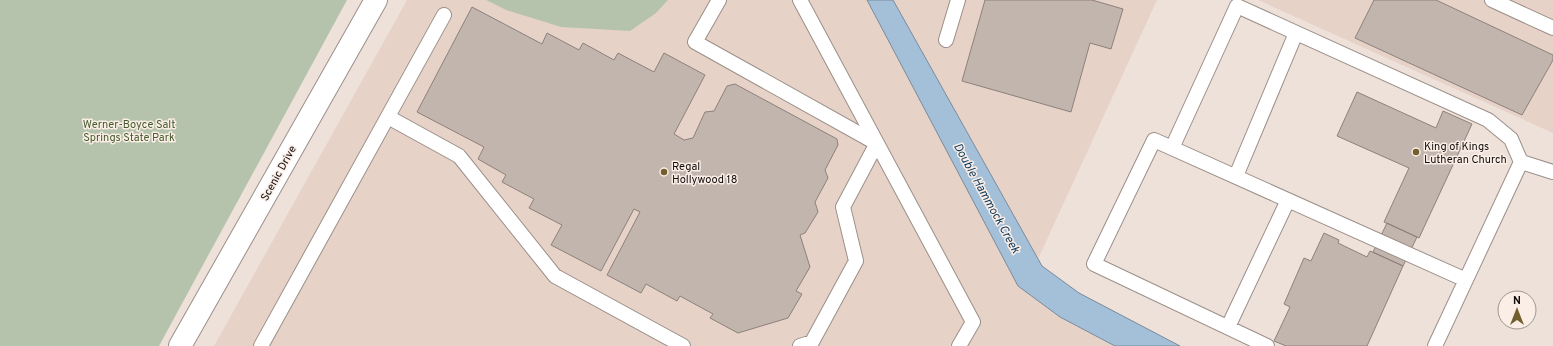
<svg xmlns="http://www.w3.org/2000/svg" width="1553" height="346" viewBox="0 0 1553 346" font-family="Overpass,sans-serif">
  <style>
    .built { fill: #e6d2c7 }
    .green { fill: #b6c3ac }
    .water { fill: #a4c0d9; stroke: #788a9b }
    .building { fill: #c1b5ae; stroke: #8d817b }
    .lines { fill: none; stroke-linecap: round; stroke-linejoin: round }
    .service-casing { stroke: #9b8f88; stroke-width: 16 }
    .tertiary-casing { stroke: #9b8f88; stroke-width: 24 }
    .service { stroke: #fff; stroke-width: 14 }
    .tertiary { stroke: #fff; stroke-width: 22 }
    .poi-dot { fill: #725f2d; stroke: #fbeee7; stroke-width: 1.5 }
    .labels { text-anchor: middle; stroke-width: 3; stroke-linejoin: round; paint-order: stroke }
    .park-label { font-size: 11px; fill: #445c2d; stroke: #fbeee7 }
    .poi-label { font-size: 11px; fill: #110d0b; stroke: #fbeee7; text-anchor: start }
    .street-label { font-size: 11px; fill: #110d0b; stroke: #fbeee7 }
    .water-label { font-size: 12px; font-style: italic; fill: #0a385b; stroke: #fbeee7 }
  </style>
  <rect width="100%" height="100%" fill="#eee1da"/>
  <path class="built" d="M407 0H486L506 10 656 13 668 0H867L1018 286 1060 317 1115 346H214Z
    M893 0H1157L1038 259Z
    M1258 0H1553V133Z"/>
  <path class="green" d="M0 0H347L159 346H0Z
    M486 0H668L656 13 630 31 561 27 506 10Z"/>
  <path class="water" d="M867 0H893L1042 266 1079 293 1180 346H1115L1060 317 1018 286Z"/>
  <path class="building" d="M985 0H1092L1123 9 1111 49 1090 43 1071 112 962 81Z
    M1374 0H1436L1553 55V60L1522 115 1355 38Z
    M472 7 542 44 547 33 579 50 583 43 614 60 618 53 654 72 664 53 705 75 674 134 684 140 693 138 705 112 714 111 727 86 735 84 837 139 838 145 825 170 828 178 815 202 818 212 805 233 800 235 810 267 796 291 802 294 788 318 738 333 710 318 713 314 680 296 677 301 646 284 641 293 607 275 640 212 634 209 601 271 551 245 562 225 529 208 534 199 502 182 506 175 478 159 484 147 417 112Z
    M1357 92 1436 128 1443 111 1472 124 1419 238 1384 222 1409 168 1337 136Z
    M1387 223 1417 237 1403 266 1373 252Z
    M1324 233 1339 240 1338 243 1367 257 1370 251 1403 266 1367 346H1286L1274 341 1290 307 1284 304 1304 258 1311 261Z"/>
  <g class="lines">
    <g class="service-casing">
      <path id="service" d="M719 0 695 42 876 143
        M800 0 973 322 959 346
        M1492 0 1553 28
        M946 40 958 0
        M388 117 459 156 555 276 683 346
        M1172 148 1237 6 1488 120 1511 139 1521 162 1435 346
        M1521 162 1553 172
        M1236 176 1296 33
        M1228 327 1288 200
        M261 346 444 15
        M800 346 812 342 856 261 843 207 877 143
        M1267 346 1094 264 1154 140 1466 280"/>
    </g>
    <g class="tertiary-casing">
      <path id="tertiary" d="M180 346 376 0"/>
    </g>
    <use href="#service" class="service"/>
    <use href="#tertiary" class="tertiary"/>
  </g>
  <g class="poi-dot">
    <circle cx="1416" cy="152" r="4"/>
    <circle cx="664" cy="172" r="4"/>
  </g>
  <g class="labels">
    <g class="park-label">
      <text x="129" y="128">Werner-Boyce Salt<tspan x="129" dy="13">Springs State Park</tspan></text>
    </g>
    <g class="poi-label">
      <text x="1424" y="150">King of Kings<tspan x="1424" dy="13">Lutheran Church</tspan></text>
      <text x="672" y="170">Regal<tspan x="672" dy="13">Hollywood 18</tspan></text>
    </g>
    <g class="street-label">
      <text transform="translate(278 173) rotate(-61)" y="4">Scenic Drive</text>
    </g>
    <g class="water-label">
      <text transform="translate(987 198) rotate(61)" y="4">Double Hammock Creek</text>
    </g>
  </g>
  <g transform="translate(1517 310)"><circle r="19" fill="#fbeee7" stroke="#9d948f"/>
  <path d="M0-3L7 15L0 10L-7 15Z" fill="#725f2d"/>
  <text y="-6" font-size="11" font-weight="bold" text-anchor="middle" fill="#110d0b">N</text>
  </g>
</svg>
